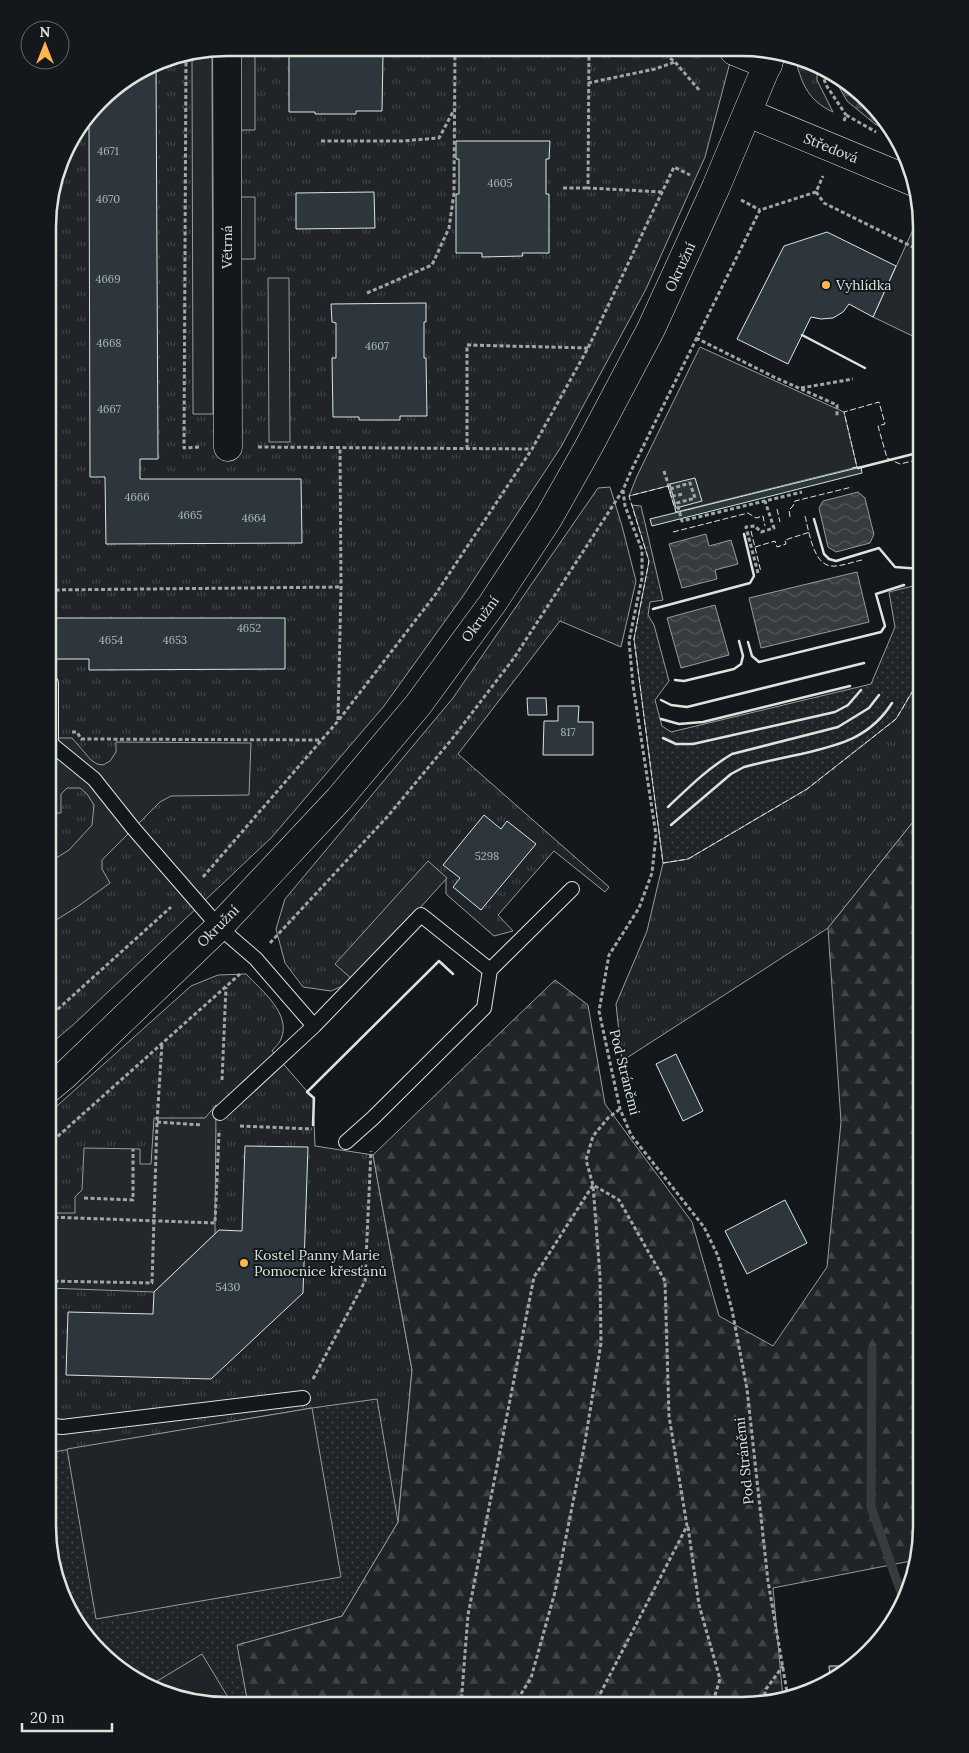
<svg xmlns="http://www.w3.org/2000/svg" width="969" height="1753" viewBox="0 0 969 1753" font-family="Lora,serif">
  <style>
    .grass { fill: url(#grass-tufts); stroke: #939e99 }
    .forest { fill: url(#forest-firs); stroke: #939e99 }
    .park { fill: url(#park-dots); stroke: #939e99 }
    .pitch { fill: #202428; stroke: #939e99 }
    .parking { fill: #24282b; stroke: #939e99 }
    .water { fill: url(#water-waves); stroke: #939e99 }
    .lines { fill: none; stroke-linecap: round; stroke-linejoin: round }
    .stream { stroke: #363b3e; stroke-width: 9 }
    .building { fill: #2c363c; stroke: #d8e6dc }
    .lane-casing { stroke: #d8e6dc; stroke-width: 16 }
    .street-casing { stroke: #d8e6dc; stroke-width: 29 }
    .secondary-casing { stroke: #d8e6dc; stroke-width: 29 }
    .path { stroke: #9da8a2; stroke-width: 3; stroke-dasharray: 4 2.5; stroke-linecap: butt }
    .lane { stroke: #14181c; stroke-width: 14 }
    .street { stroke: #14181c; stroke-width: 28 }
    .secondary { stroke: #14181c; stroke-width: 28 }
    .fence { stroke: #d8e6dc; stroke-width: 1; stroke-dasharray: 6 2.5; stroke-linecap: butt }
    .wall { stroke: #d8e6dc; stroke-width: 2.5 }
    .poi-dot { fill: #ffb74d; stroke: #14181c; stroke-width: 2 }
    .labels { text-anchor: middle; stroke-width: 4; stroke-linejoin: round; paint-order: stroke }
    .number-label { font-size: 11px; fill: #adbab4 }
    .street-label { font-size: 14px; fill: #d8e6dc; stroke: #14181c }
    .poi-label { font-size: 14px; fill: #d8e6dc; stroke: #14181c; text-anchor: start }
    .rim { fill: none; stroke: #d8e6dc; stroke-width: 2.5 }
  </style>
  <defs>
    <pattern id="grass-tufts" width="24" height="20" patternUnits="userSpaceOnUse" patternTransform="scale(1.25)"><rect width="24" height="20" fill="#202428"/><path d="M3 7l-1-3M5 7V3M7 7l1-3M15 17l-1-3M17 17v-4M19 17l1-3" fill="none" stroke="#404447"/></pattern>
    <pattern id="forest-firs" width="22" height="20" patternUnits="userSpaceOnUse" patternTransform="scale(1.25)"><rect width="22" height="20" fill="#202428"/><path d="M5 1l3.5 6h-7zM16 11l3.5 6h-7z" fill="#404447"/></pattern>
    <pattern id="park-dots" width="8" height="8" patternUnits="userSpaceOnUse" patternTransform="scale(1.25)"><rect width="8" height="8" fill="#202428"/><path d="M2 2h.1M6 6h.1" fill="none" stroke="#404447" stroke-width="1.8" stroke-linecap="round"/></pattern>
    <pattern id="water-waves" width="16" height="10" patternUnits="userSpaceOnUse" patternTransform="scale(1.25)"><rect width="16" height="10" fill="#363b3e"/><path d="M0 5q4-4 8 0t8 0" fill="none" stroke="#525759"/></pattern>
  </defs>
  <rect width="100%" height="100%" fill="#14181c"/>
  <path class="grass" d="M228 48 733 51 705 157 646 289 561 447 463 596 384 706 272 837 73 1025 48 1046 49 204 66 148 109 92 159 61Z
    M796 61 817 71V80L833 112C809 101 802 85 796 61Z
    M610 487 622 526 636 581 621 647 560 621 458 754 609 887 605 892 554 851 498 915 513 931 494 936 446 894V878L354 981 331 991 303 987 285 963 276 929 285 899 453 698 598 488Z
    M921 677V812L828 928 622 1061 616 1004 647 931 663 863 688 859 807 789 896 719Z
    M246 974C261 990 292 1014 281 1039 280 1043 275 1047 272 1051L313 1098 315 1146 373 1155 412 1370 398 1522 342 1616 237 1645 248 1704H204L118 1668 78 1626 57 1584 48 1525V1114L191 986 218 975Z"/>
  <path class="forest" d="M835 80 860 92 885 129 875 124 847 101Z
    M921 812V1538L916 1560 773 1588 783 1699 741 1705 248 1704 236 1645 342 1616 398 1522 412 1370 373 1155 555 980 588 1005 605 1104 692 1222 719 1316 773 1346 827 1267 841 1122 828 928Z"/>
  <path class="park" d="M632 505 641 506 663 600 650 602 648 615 654 625 669 681 655 700 662 726 671 732 871 684 895 627 889 592 921 584V677L896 719 807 789 688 859 663 863 634 639 649 561Z
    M377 1399 398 1522 342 1616 237 1645 248 1704H204L118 1668 78 1626 57 1584 48 1525V1453L312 1408Z"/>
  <path class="pitch" d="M312 1408 341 1577 96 1619 67 1449Z
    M202 1654 232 1704H204L154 1683Z"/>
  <path class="parking" d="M212 51 213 414H193L192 54Z
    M235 51H255V130H235Z
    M236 197H255V259H236Z
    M917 221 921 223V340L873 317Z
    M268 278H289L290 442H269Z
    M700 347 844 412 857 467 676 512 668 486 629 496 637 476Z
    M48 738H72L91 760 97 764 103 765 110 761 116 752V742L251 743 249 795 171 796 160 802 102 860V869L110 883 77 907 48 925V863L69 850 92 825 94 805 87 794 80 788H67L61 794V813H48Z
    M428 861 447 878 354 981 335 964Z
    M216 1105 215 1234 154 1292 48 1288 49 1213H75V1197L82 1190 84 1148 140 1149V1164H151L154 1118H205Z"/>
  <path class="water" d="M858 492 865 498 871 523 874 534 870 543 836 552 828 547 819 508 823 501Z
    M706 534 709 546 731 540 738 564 715 570 717 579 682 588 669 544Z
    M857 572 869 622 761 648 749 598Z
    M715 605 729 655 681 668 667 618Z"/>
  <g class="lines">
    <path class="stream" d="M872 1350 871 1507 904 1601"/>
  </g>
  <path class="building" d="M292 48H380V53H383L382 111H356V114H315V112H289V51H291Z
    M156 63 158 459H140V479H301L302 543 106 544 105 477H90L89 118 109 92Z
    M456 141H550L549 159H546V194H549V253H522L523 256 482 257V253H456V194H459V159H456Z
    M374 192 375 228 296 229V193Z
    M827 232 896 266 873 317 849 304 843 312 833 318 821 319 811 317 788 364 737 339 784 246Z
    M426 303V322H424V358H426L427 416H400V420H359V417H333L332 358H336V323L332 322 331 304Z
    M861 467 862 473 652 526 650 519Z
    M695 478 702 501 676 508 670 484Z
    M49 618H285V669L89 670V659H48Z
    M527 698H546L547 715H528Z
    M558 706H579L578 722H593V755H543L544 721H558Z
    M484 815 501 829 507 821 536 844 481 910 453 887 460 878 443 865Z
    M676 1054 703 1111 683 1121 656 1064Z
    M245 1146 308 1147 303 1293 211 1379 66 1375 68 1312 153 1314 154 1292 219 1230 242 1231Z
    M785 1200 807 1243 747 1274 725 1231Z
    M829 1666H853L830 1680Z"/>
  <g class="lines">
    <g class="lane-casing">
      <path id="lane" d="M51 683V744L94 779 133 828 219 927 256 959 314 1026 421 915 490 970 572 889
        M220 1113 314 1026
        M346 1142 373 1118 484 1008 490 970
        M48 1425 62 1427 303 1398"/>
    </g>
    <g class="street-casing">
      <path id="street" d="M227 48 228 447
        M734 51 768 65
        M748 113 914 182"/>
    </g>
    <g class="secondary-casing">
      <path id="secondary" d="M48 1089 65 1075 219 927 339 799 418 705 492 604 548 519 588 448 651 329 716 187 773 51"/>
    </g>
    <path class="path" d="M276 48V49
      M589 50 588 188 663 192
      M660 50 675 62 700 91
      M186 56 184 448 199 447
      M822 73 826 85 846 115
      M588 83 655 69 675 62
      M844 121 846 115 876 132
      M321 141H402L439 138 454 110
      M563 188H588
      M816 192 824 203 921 251
      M741 200 760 210
      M367 293 432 265 449 228 454 193 455 50 456 49
      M696 338 774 377 837 405V416
      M801 388 853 379
      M258 447 531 449
      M467 449V345L588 348
      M664 471 672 496 684 494
      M670 489 690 483 695 498 677 503 682 521 802 492
      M623 490 625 506 642 550V578L629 641 633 685 656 835 652 873 639 908 609 955 599 1011 620 1109 631 1135 704 1227 718 1256 732 1310 747 1389 768 1581 788 1698
      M758 573 746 527 755 526 761 532 774 528 765 501
      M49 590 341 587
      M338 720 341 587 340 447
      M72 732H77L81 739 321 740
      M203 877 338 721 435 595 532 449 588 348 674 167 690 175
      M270 943 388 816 452 739 514 658 623 490 631 471 760 210 816 192 823 176
      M48 1018 171 907
      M222 1080 226 987
      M157 1122 202 1125
      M240 1126 312 1129
      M48 1145 240 974
      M84 1198 133 1200V1149
      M48 1217 215 1223 219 1133
      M48 1281 152 1283 157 1122 162 1043
      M50 1281 53 1217
      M313 1379 365 1281 371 1151
      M688 1527 699 1605 720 1679 712 1705
      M763 1702 766 1689 783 1666
      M461 1705 468 1615 534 1277 593 1185 619 1200 665 1281 669 1416 687 1526 599 1696
      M514 1705 531 1678 555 1592 585 1442 601 1343 600 1276 593 1185 586 1160 593 1136 608 1118 620 1109"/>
    <use href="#lane" class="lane"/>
    <use href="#street" class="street"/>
    <use href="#secondary" class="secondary"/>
    <path class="fence" d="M852 468 857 467 844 412 879 402 885 424 878 426 887 458 900 464 921 459
      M777 509 780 522
      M678 512H676L668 486 629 496 649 561 634 639 663 863 688 859 807 789 896 719 921 677
      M805 516C809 531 813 564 831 566 840 567 852 562 862 560
      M790 517 789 510 793 506 795 501 852 487
      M751 531 761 572
      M673 532 748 513 756 518 763 516 765 526
      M755 547 775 541 777 547 786 544 785 540 810 532"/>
    <path class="wall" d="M802 335 865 368
      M858 468 921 452
      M814 519 824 554 829 559 836 561 879 548 895 567 921 569
      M653 609 750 583 754 576 744 534
      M748 642 752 656 759 662 881 632 885 626 876 594 904 585
      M675 680 684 681 734 669 741 664 743 656 739 641
      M661 700 671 705 687 707 864 663
      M661 719 679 724 703 722 850 686
      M663 738 676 744H693L835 712 848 705 861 690
      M668 807C688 788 708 768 732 754L838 727 869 708 879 695
      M671 825 731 774 744 767C763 762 782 758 801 754 839 745 870 738 892 703
      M313 1125 314 1098 307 1092 439 961 453 974"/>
  </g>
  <g class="poi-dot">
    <circle cx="826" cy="285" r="5"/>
    <circle cx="244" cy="1263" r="5"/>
  </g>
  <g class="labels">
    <g class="number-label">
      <text x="108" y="155">4671</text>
      <text x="500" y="187">4605</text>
      <text x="108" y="203">4670</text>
      <text x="108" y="283">4669</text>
      <text x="109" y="347">4668</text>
      <text x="377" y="350">4607</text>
      <text x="109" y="413">4667</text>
      <text x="137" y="501">4666</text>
      <text x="190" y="519">4665</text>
      <text x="254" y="522">4664</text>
      <text x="249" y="632">4652</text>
      <text x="111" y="644">4654</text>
      <text x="175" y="644">4653</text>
      <text x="568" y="736">817</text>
      <text x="487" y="860">5298</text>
      <text x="228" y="1291">5430</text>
    </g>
    <g class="street-label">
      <text transform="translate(831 148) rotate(22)" y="5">Středová</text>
      <text transform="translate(227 247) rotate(-90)" y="5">Větrná</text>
      <text transform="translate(680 267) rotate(-65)" y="5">Okružní</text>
      <text transform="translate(480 619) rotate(-54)" y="5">Okružní</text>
      <text transform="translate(218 926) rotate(-45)" y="5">Okružní</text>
      <text transform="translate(625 1072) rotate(76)" y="5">Pod Stráněmi</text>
      <text transform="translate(744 1461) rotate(-96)" y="5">Pod Stráněmi</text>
    </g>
    <g class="poi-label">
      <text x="836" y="290">Vyhlídka</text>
      <text x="254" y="1260">Kostel Panny Marie<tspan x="254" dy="16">Pomocnice křesťanů</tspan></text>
    </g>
  </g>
  <path d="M0 0H969V1753H0ZM227 56H742A171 171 0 0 1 913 227V1526A171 171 0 0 1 742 1697H227A171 171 0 0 1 56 1526V227A171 171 0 0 1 227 56Z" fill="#14181c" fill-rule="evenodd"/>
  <path class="rim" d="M227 56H742A171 171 0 0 1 913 227V1526A171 171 0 0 1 742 1697H227A171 171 0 0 1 56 1526V227A171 171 0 0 1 227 56Z"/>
  <g transform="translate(45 45)"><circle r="24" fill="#14181c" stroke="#626a69"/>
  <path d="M0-4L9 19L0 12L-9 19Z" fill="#ffb74d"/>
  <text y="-8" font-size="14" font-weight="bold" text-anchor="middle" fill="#d8e6dc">N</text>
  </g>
  <path d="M22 1723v8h90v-8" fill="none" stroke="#d8e6dc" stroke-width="2.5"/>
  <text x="30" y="1723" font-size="15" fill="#d8e6dc" stroke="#14181c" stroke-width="4" paint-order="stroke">20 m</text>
</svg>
